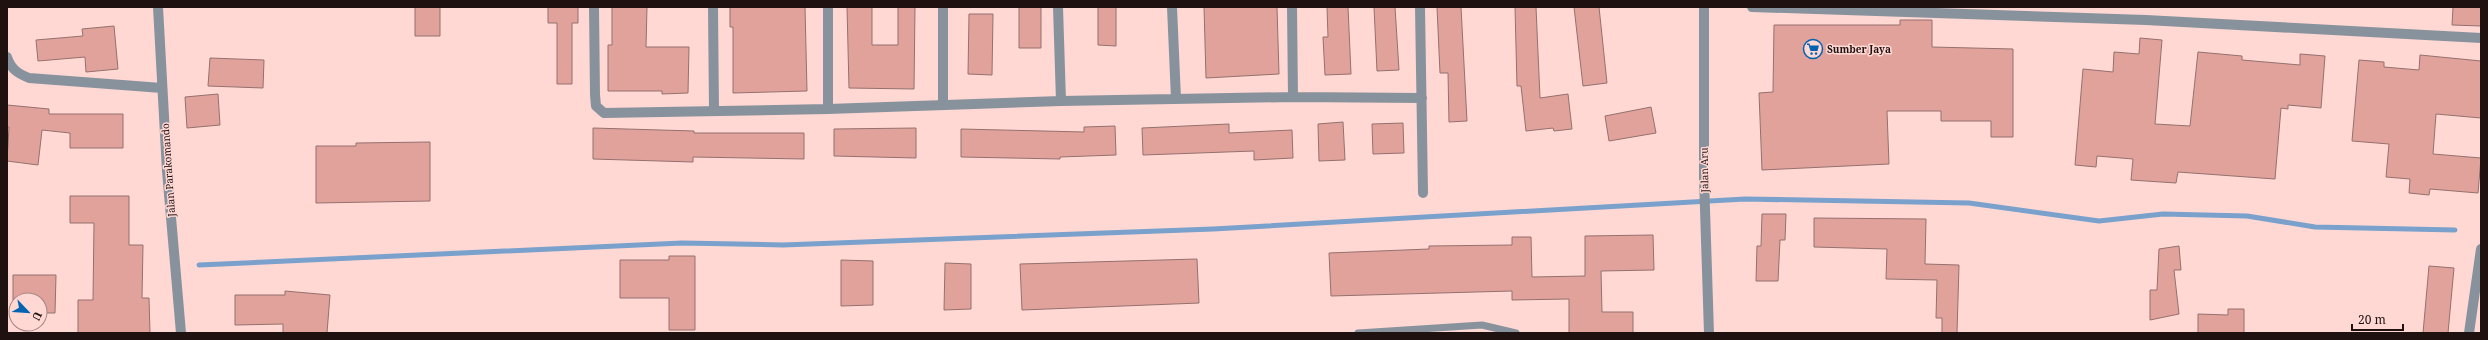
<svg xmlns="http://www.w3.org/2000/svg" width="2488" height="340" viewBox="0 0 2488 340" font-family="'Noto Serif',serif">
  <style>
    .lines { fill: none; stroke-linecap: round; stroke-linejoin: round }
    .stream { stroke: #79a1cc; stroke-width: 5 }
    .building { fill: #e2a29c; stroke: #94716e }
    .service { stroke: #88929d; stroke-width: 7 }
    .minor { stroke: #88929d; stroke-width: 10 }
    .tertiary { stroke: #88929d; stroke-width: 10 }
    .labels { text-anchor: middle; stroke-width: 3; stroke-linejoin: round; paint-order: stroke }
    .poi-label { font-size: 10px; font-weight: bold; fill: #1e1110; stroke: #ffd8d4; text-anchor: start }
    .street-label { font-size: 10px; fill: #1e1110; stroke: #ffd8d4 }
  </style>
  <rect width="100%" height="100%" fill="#ffd8d4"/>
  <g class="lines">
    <path class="stream" d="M199 265 682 243 783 245 1213 229 1745 199 1969 203 2099 221 2163 214 2247 216 2315 227 2455 230"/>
  </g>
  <path class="building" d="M415 7H440V36H415Z
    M548 7H578V23H572V84H557V23H548Z
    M612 7H647L646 47H689L688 93 662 94V91H608V45H612Z
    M730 7H805L807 91 733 93V27H730Z
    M847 7H872V45H898V7H915L914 89 849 88Z
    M1019 7H1041V48H1019Z
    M1098 7H1116V46L1098 45Z
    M1204 7H1277L1279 74 1206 78Z
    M1327 7H1348L1351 74 1325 75 1323 37H1328Z
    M1374 7H1395L1399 70 1377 71Z
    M1437 7H1461L1467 121 1449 122 1448 73H1440Z
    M1515 7H1536L1540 98 1568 94 1572 129 1554 131 1553 128 1526 131 1521 86H1517Z
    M1574 7H1599L1607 83 1583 86Z
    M2453 7H2481V26L2452 25Z
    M969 14H993L992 75 968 74Z
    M1900 20H1932V47L2013 49V137H1991V121H1941V111H1887L1889 164 1762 170 1759 93 1773 92 1774 25H1900Z
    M114 26 118 69 86 72 85 57 38 61 36 40 83 36 82 29Z
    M2140 38 2162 40 2155 124 2190 126 2198 52 2242 56V60L2300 65V54L2325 56 2321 108 2288 105V109L2281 108 2275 179 2178 172 2176 183 2131 180 2133 159 2097 156 2096 167 2075 165 2083 69 2113 72 2114 52 2139 54Z
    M2420 55 2481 61V118L2436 114 2433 154 2481 158 2478 193 2430 189 2429 195 2409 193 2410 179 2386 177 2389 144 2352 141 2359 60 2384 62V67L2419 70Z
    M210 58 264 60 263 88 208 86Z
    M218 94 220 125 187 128 185 97Z
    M7 105 49 109V114H123V148H70V133L42 130 38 165 7 161 9 127H7Z
    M1651 107 1656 133 1609 141 1605 116Z
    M1343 122 1345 160 1319 161 1318 124Z
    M1403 123 1404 153 1373 154 1372 124Z
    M1229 124V133L1292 130 1293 158 1254 160V151L1143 155 1142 128Z
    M1115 126 1116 155 1060 157V159L961 157V129L1084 132V127Z
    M593 128 694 131V133H804V159L693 157V162L593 159Z
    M916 128V158L834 156V129Z
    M430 142V201L316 203V146H356V143Z
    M70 196H129V245H143L142 298H149L150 333H78V300H93L94 223H70Z
    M1762 214H1786L1785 240H1780L1778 281H1756L1757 246H1761Z
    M1814 218 1926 219 1925 264 1959 265 1957 333H1942V318H1936L1937 280 1886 279 1887 249 1814 247Z
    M1653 235 1654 270 1601 271 1602 312H1633V333H1569V299L1512 300V291L1331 296 1329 253 1429 249V246L1512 245V237H1531L1532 277 1585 276V236Z
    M2179 246 2181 270H2174L2179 314 2150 320V290H2157L2159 249Z
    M669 256H695V330H669V298H620V260H669Z
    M1197 259 1199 303 1022 310 1020 264Z
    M841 260 873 261V305L841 306Z
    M945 263 971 264V309L944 310Z
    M2429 266 2454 268 2448 333H2423Z
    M13 275H56L55 313H40V300H16V312H13Z
    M285 291 330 295 327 333H283V324L235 325V295H285Z
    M2228 309H2244V333H2198V314L2228 315Z"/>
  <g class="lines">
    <path class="service" d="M1358 333 1482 325 1516 333"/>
    <path class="minor" d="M594 7 595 95 596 106 604 113 828 109 1061 101 1293 97 1422 98
      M713 7 714 111
      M828 7V109
      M943 7V104
      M1058 7 1061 101
      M1172 7 1176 99
      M1292 7 1293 97
      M1420 7 1423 193
      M1752 7 2146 20 2481 38
      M7 57C11 69 17 73 29 78L162 88
      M2469 333 2481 249"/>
    <path class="tertiary" d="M158 7 167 171 181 333
      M1704 7V178L1709 333"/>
  </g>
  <defs>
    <g id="supermarket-ring" transform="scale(1)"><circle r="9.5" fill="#ffd8d4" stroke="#0264b1" stroke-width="1.5"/><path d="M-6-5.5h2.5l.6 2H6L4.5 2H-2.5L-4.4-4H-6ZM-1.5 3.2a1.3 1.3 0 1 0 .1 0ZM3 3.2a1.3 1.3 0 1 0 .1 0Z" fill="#0264b1"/></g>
  </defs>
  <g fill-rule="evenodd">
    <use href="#supermarket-ring" x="1813" y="49"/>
  </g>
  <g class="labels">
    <g class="poi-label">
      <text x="1827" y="53">Sumber Jaya</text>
    </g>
    <g class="street-label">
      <text transform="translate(168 170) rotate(-94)" y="4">Jalan Parakomando</text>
      <text transform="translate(1704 170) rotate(-91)" y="4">Jalan Aru</text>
    </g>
  </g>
  <rect width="2488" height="340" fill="none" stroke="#1e1110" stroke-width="16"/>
  <g transform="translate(28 312) rotate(115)"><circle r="19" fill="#ffd8d4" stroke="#a58886"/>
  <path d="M0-3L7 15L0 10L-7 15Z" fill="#0264b1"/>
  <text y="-6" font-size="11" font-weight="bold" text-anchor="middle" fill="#1e1110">U</text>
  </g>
  <path d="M2352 324v6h51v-6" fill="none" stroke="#1e1110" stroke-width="2"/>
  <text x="2358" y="324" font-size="12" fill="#1e1110" stroke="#ffd8d4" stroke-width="3" paint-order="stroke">20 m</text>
</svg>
